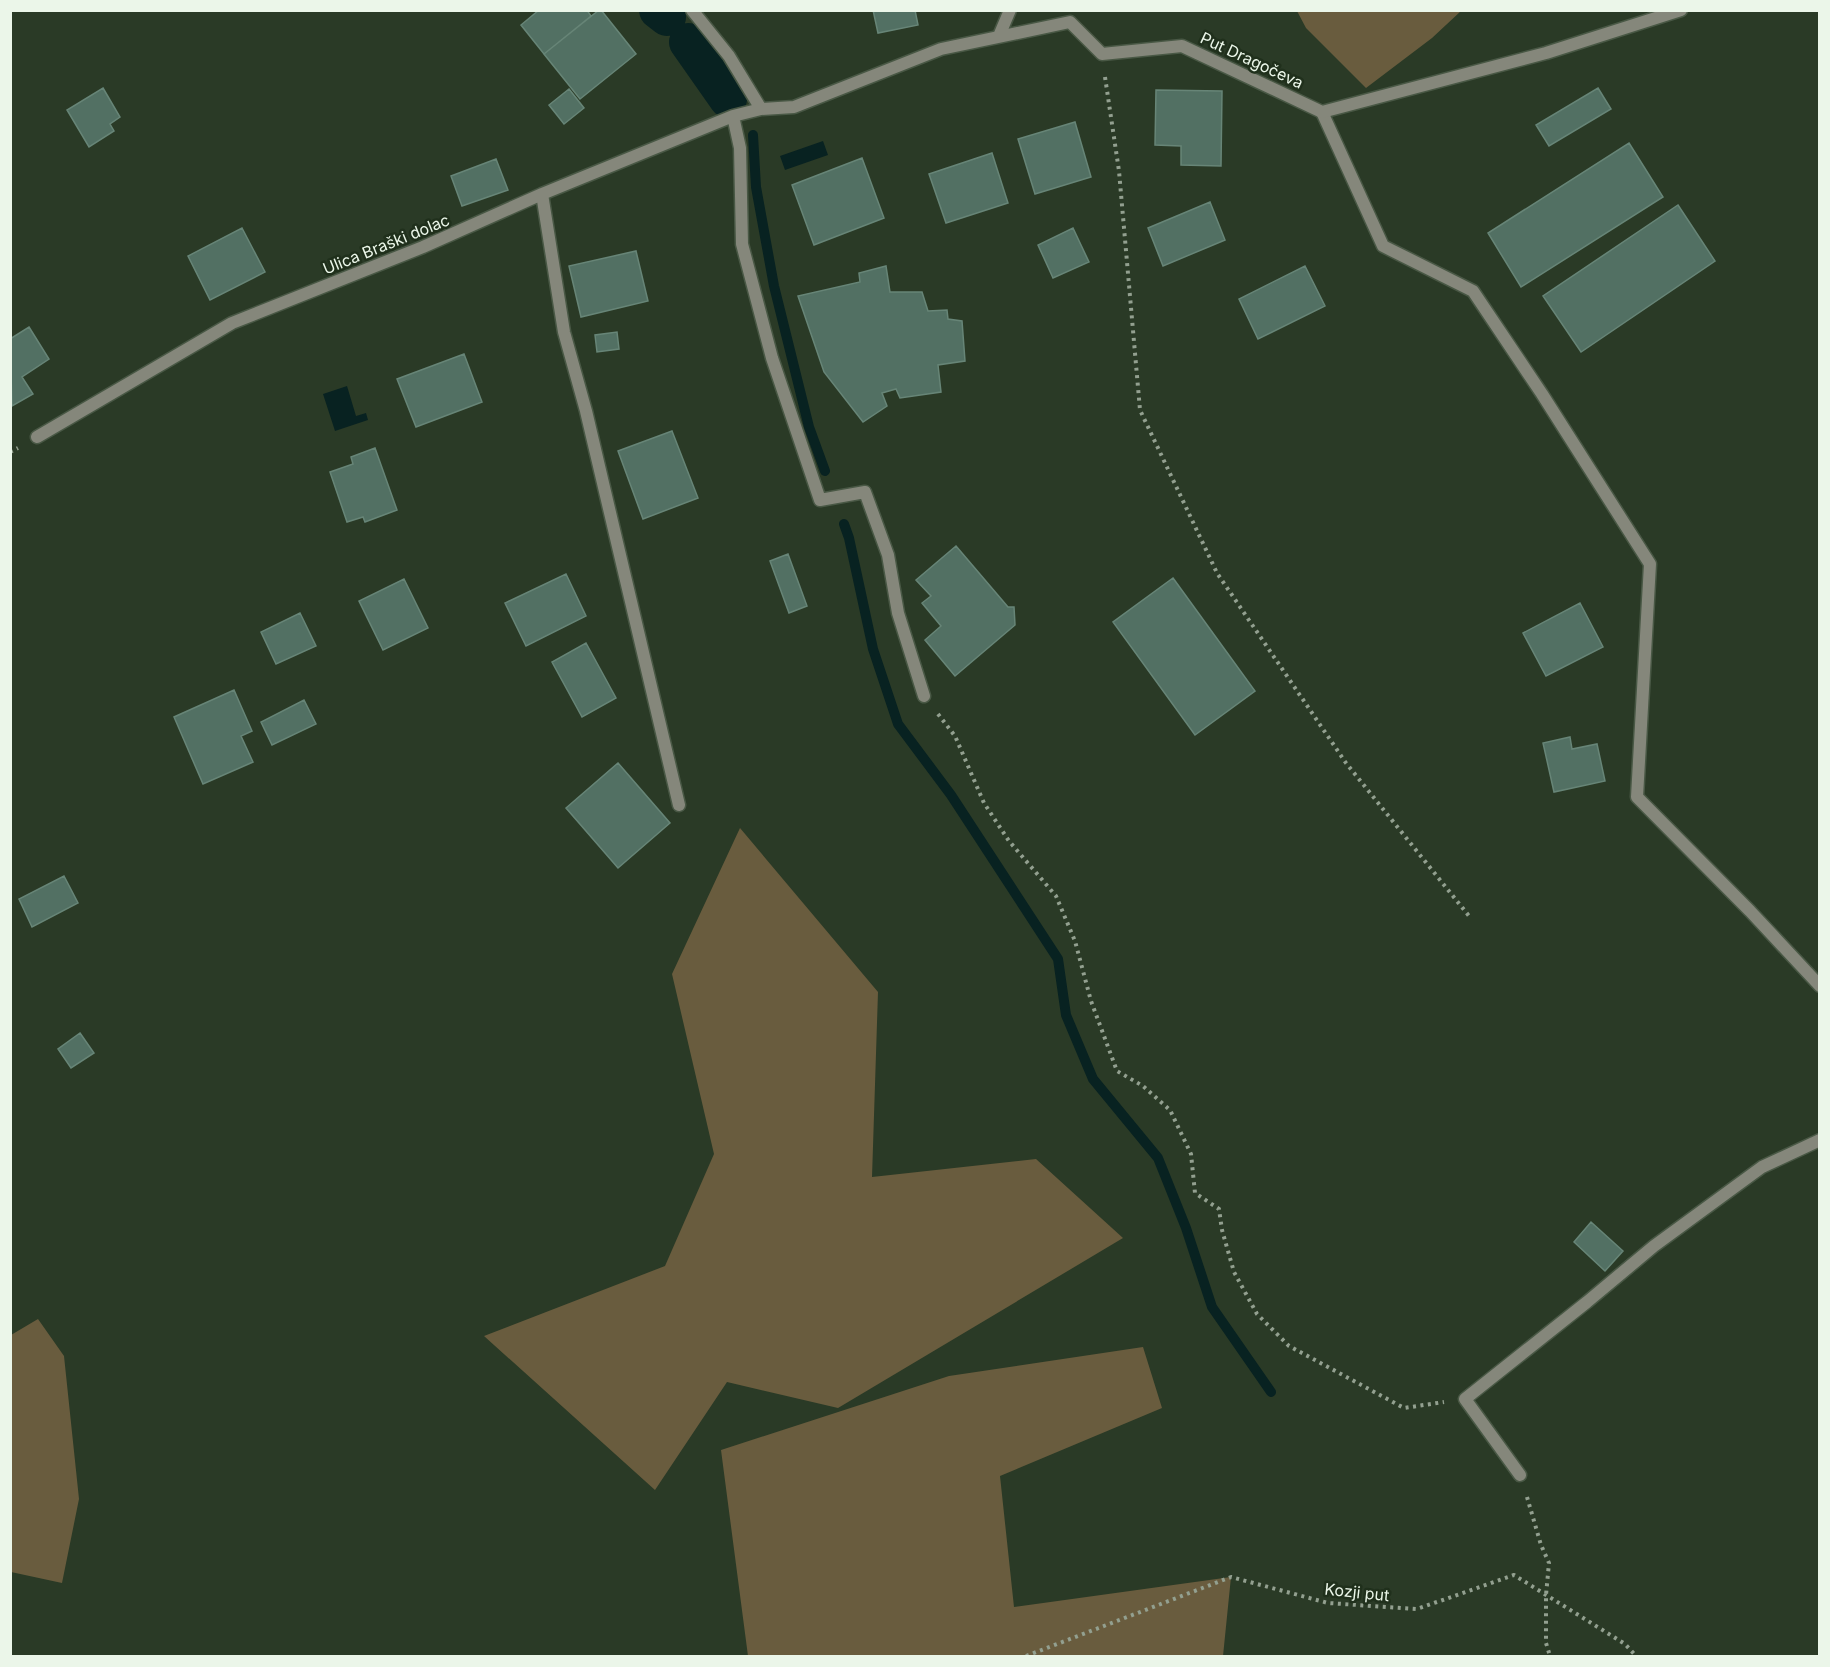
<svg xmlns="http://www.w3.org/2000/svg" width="1830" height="1667" viewBox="0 0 1830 1667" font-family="Inter,sans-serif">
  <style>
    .green { fill: #695c3e }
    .water { fill: #082221 }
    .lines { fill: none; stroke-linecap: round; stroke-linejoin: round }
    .stream { stroke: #082221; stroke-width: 10 }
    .canal { stroke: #082221; stroke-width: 38 }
    .building { fill: #527063; stroke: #678577; stroke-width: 1.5 }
    .service-casing { stroke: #495845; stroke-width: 15 }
    .minor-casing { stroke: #495845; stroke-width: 15 }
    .path { stroke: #93a090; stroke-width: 4; stroke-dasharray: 3 4.5; stroke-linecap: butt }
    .service { stroke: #85877b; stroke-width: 12 }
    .minor { stroke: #85877b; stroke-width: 12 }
    .labels { text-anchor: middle; stroke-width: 5; stroke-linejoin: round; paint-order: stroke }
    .street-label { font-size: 16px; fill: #ebf6e9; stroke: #20301c }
  </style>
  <rect width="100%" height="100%" fill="#2a3a26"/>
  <path class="green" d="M1297 11H1461L1432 38 1366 88 1306 28Z
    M740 828 878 992 872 1177 1036 1159 1123 1238 838 1408 727 1382 655 1490 484 1336 665 1266 714 1154 672 974Z
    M38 1319 64 1356 79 1499 62 1583 11 1572V1335Z
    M1143 1347 1162 1408 1000 1476 1014 1607 1231 1577 1223 1656H748L721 1450 949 1376Z"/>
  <path class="water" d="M823 141 828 155 785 170 780 156Z
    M347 386 356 416 366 413 368 420 335 431 323 394Z"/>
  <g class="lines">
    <path class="stream" d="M753 135 756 187 774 286 809 427 825 471
      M844 524 849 538 873 649 898 724 951 795 1058 959 1066 1015 1093 1079 1158 1158 1186 1228 1212 1307 1271 1392"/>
    <path class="canal" d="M658 10 667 17
      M688 42 728 99"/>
  </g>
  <path class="building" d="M539 10H587L591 16 544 54 521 25Z
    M599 10H601L636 54 580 99 544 54Z
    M873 10H915L918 25 878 33Z
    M103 88 120 117 110 124 114 131 89 147 67 110Z
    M1598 88 1611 109 1549 146 1536 125Z
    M569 89 584 108 564 124 549 105Z
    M1156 90 1222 91 1221 166 1181 165V146L1155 145Z
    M1075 122 1091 177 1035 194 1018 139Z
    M1629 143 1663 197 1521 287 1488 233Z
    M992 153 1008 203 946 223 929 174Z
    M862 158 884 218 814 245 792 185Z
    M496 159 508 190 462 206 451 176Z
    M1210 202 1225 240 1163 266 1148 228Z
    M1678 205 1715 261 1581 352 1543 296Z
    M242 228 265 272 210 300 188 256Z
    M1073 228 1089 262 1053 278 1038 245Z
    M636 251 648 301 581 317 569 266Z
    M886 266 890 292H922L928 311 947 310 948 319 962 321 965 361 938 365 941 392 900 398 896 389 882 393 887 406 863 422 824 372 798 296 860 282 859 273Z
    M1305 266 1325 306 1258 339 1239 299Z
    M29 327 49 359 22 377 33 394 12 406 10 339Z
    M617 332 619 349 597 352 595 335Z
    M464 354 482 402 416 427 397 379Z
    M672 431 698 498 643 519 618 451Z
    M375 448 397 510 365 522 363 517 347 522 330 472 353 464 351 457Z
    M956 546 1008 607H1014L1015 625 955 676 925 640 941 626 922 603 931 596 916 580Z
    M788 554 807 606 789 613 770 561Z
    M566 574 586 616 526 646 505 603Z
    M1173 578 1255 691 1195 735 1113 622Z
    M404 579 428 628 383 650 359 601Z
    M1580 603 1603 647 1546 676 1523 633Z
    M300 613 316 646 276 664 261 632Z
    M586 643 616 698 582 717 552 662Z
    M234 690 252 731 241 736 253 762 203 784 174 717Z
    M304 700 316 724 272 745 261 722Z
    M1570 737 1572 749 1597 744 1605 781 1554 792 1543 743Z
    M618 763 670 823 618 868 566 808Z
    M64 876 78 903 32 927 19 899Z
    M80 1033 94 1053 71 1068 58 1049Z
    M1591 1222 1623 1251 1605 1271 1574 1242Z"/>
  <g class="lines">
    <g class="service-casing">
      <path id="service" d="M1322 112 1383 246 1473 291 1542 394 1650 564 1637 797 1750 911 1820 986
        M1520 1475 1465 1399 1587 1302 1654 1246 1762 1167 1820 1140"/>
    </g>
    <g class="minor-casing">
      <path id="minor" d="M692 10 729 56 761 109 794 107 941 49 1070 22 1102 54 1182 46 1322 112 1546 53 1681 10
        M999 36 1010 10
        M733 116 740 148 742 244 772 358 820 500 865 492 888 555 898 613 924 696
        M542 194 564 332 586 411 679 805
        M37 437 232 323 423 247 542 194 733 116 761 109"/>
    </g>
    <path class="path" d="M1105 77 1119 171 1140 410 1217 573 1346 763 1469 916
      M10 452 18 448
      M938 714 955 736 984 803 1009 841 1056 896 1075 941 1091 1001 1117 1071 1143 1086 1170 1110 1191 1154 1195 1193 1219 1209 1222 1230 1234 1272 1257 1314 1289 1346 1404 1408 1444 1402
      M1527 1497 1541 1545 1549 1563 1546 1595V1643L1550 1656
      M1026 1656 1231 1577 1328 1603 1417 1609 1514 1575 1625 1644 1636 1656"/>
    <use href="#service" class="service"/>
    <use href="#minor" class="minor"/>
  </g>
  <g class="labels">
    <g class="street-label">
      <text transform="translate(1252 60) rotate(25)" y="6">Put Dragočeva</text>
      <text transform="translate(386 244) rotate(-22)" y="6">Ulica Braški dolac</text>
      <text transform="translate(1357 1592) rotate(6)" y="6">Kozji put</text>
    </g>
  </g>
  <rect width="1830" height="1667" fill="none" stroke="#ebf6e9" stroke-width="24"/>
</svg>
